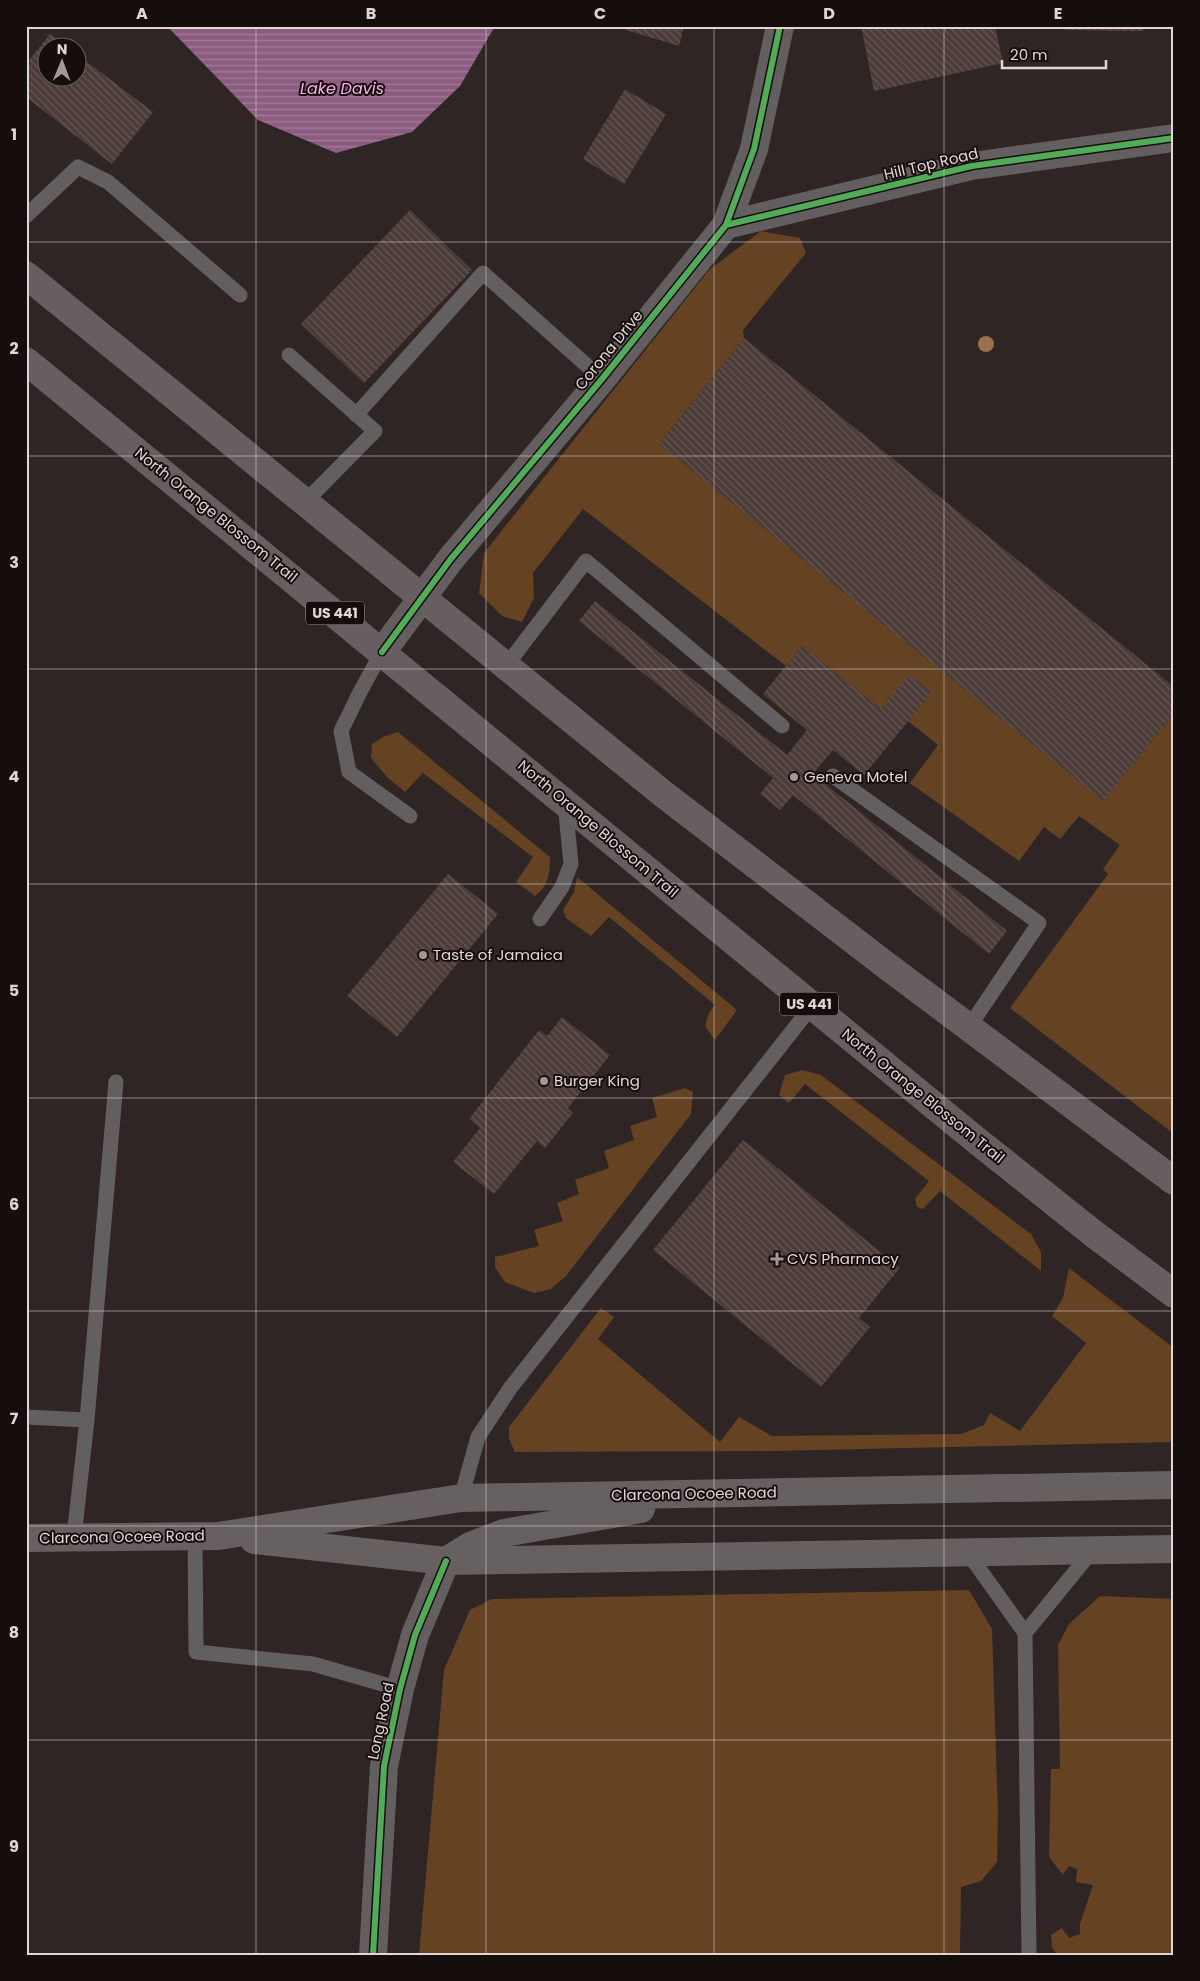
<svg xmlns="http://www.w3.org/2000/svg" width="1200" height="1981" viewBox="0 0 1200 1981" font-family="Poppins,sans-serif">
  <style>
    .grass { fill: #644222 }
    .water { fill: url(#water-rules) }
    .building { fill: url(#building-back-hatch) }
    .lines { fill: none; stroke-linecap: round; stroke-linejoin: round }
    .service { stroke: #635e5f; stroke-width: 15 }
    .minor { stroke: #635e5f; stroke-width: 28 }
    .tertiary { stroke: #635e5f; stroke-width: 28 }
    .secondary { stroke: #666061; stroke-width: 28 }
    .primary { stroke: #665e60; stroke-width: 28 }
    .cycleway-casing { stroke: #160d0d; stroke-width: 9 }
    .cycleway { stroke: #51ab58; stroke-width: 6 }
    .tree { fill: #9c714d }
    .grid { fill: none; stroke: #e3d5d5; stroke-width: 1; stroke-opacity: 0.55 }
    .poi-dot { fill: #a49797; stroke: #160d0d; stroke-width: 2 }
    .labels { text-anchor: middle; stroke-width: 4; stroke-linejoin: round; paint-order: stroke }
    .shield { fill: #160d0d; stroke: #a69999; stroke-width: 1 }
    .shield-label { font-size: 14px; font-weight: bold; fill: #e3d5d5 }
    .street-label { font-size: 15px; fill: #e3d5d5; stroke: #160d0d }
    .poi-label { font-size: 15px; fill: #e3d5d5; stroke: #160d0d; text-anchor: start }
    .water-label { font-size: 16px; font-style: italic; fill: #fbb0eb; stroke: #160d0d }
    .neatline { fill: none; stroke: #e3d5d5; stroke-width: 2 }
    .grid-label { font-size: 16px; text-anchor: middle; font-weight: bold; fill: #e3d5d5 }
  </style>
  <defs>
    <pattern id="water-rules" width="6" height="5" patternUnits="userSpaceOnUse" patternTransform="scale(1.25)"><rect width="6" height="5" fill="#8c5d81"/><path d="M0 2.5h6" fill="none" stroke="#a17b98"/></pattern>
    <pattern id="building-back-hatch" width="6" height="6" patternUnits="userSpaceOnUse" patternTransform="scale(1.25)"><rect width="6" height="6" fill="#4b3c38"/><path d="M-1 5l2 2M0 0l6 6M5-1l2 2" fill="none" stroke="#655754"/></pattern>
  </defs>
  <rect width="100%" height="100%" fill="#302525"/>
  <path class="grass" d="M761 231 800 238 806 253 743 330 744 338 659 444 1103 800 1174 713V1134L1010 1008 1108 874 1103 869 1120 845 1079 816 1060 839 1044 827 1019 861 910 783 938 745 908 721 881 709 802 646 786 666 583 509 533 573 534 598 522 622 502 616 479 593 484 553 709 270Z
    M398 732 550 857C550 873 549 885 535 896L516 882 533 857 423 773 405 792 388 778 371 758 372 744 383 737Z
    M577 877 737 1010 715 1040 705 1026 709 1013 715 1005 609 917 591 936 566 918 563 910 574 892Z
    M802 1070 821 1075 1031 1234 1041 1252V1271L940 1191 923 1209 917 1207 915 1199 929 1181 805 1084 789 1103 779 1095 785 1075Z
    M685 1088 693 1092 691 1114 566 1276 551 1289 534 1293 505 1282 495 1267V1257L539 1246 534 1230 563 1221 557 1203 579 1194 575 1180 609 1168 604 1151 634 1140 630 1126 657 1117 652 1098Z
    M1069 1268 1174 1348V1442L774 1451 515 1452 509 1439V1427L601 1308 614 1317 598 1339 720 1442 739 1417 772 1436 961 1434 984 1425 990 1413 1020 1431 1086 1343 1052 1316 1063 1298Z
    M969 1590 992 1629 998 1814 997 1862 981 1881 961 1887 960 1955H419L444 1670 470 1610 492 1599Z
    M1100 1596 1174 1599V1955H1057L1052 1947 1051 1935 1062 1928 1069 1938 1080 1934V1924L1093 1885 1076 1882 1077 1869 1069 1866 1063 1875 1049 1857 1051 1769H1060L1058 1645 1069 1624Z"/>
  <path class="water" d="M167 26H495L460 86 412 132 336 153 258 120Z"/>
  <path class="building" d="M627 26H684L679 46 626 30Z
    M861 26H995L1003 63 874 91Z
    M1065 26H1143V31L1065 30Z
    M50 34 68 48H48V78H78V55L153 112 112 164 26 97V64Z
    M625 89 666 114 624 184 583 159Z
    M410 210 472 270 364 383 301 324Z
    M744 338 1174 687V713L1103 801 659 444Z
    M595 601 787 755 807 730 763 694 802 646 881 709 909 674 932 692 864 775 833 750 813 774 1007 931 989 954 793 795 780 810 760 794 773 778 579 621Z
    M448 874 498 914 397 1037 347 996Z
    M562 1017 610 1055 568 1108 573 1113 545 1148 537 1141 494 1194 453 1162 480 1128 469 1119 539 1030 547 1036Z
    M743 1140 900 1268 859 1318 870 1327 821 1387 653 1250Z"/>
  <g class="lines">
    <path class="service" d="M26 216 78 167 108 182 240 295
      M289 355 375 431 305 502
      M356 415 483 273 602 379
      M382 652 360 692 341 731 349 772 410 816
      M506 666 586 561 782 726
      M833 776 1039 923 969 1027
      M540 919 562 887 571 864 565 803
      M26 1417 87 1420 74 1537
      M87 1420 116 1082
      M461 1498 478 1437 511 1387 812 1006
      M195 1536 196 1652 313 1664 400 1689
      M968 1553 1025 1633 1029 1955
      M1025 1633 1092 1551"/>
    <path class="minor" d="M726 225 972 166 1174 138
      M382 652 450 560 602 379 726 225 754 149 780 26"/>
    <path class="tertiary" d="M373 1955 384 1766 400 1689 415 1635 446 1561"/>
    <path class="secondary" d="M26 1538 218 1536 461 1498 1174 1485
      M254 1540 446 1561 1174 1549
      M449 1559 472 1545 504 1533 641 1509"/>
    <path class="primary" d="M26 275 662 793 883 963 1174 1181
      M26 361 976 1140 1094 1234 1174 1294"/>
    <g class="cycleway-casing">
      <path id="cycleway" d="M726 225 972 166 1174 138
        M382 652 450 560 602 379 726 225 754 149 780 26
        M373 1955 384 1766 400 1689 415 1635 446 1561"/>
    </g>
    <use href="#cycleway" class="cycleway"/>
  </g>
  <circle class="tree" cx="986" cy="344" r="8"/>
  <path class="grid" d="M256 26V1955M486 26V1955M714 26V1955M944 26V1955M26 242H1174M26 456H1174M26 669H1174M26 884H1174M26 1098H1174M26 1311H1174M26 1526H1174M26 1740H1174"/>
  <g class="poi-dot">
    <circle cx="794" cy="777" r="5"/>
    <circle cx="423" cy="955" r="5"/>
    <circle cx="544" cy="1081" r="5"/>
    <path d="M774.5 1251.5h5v5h5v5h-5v5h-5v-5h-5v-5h5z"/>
  </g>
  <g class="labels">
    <g class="shield">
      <rect x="306" y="601.5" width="58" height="23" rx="4"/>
      <rect x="780" y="992.5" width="58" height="23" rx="4"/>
    </g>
    <g class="shield-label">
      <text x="335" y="618">US 441</text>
      <text x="809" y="1009">US 441</text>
    </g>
    <g class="street-label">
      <text transform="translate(931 164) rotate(-13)" y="5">Hill Top Road</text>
      <text transform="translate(609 350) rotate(-51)" y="5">Corona Drive</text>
      <text transform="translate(216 515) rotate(39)" y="5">North Orange Blossom Trail</text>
      <text transform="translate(598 829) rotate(40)" y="5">North Orange Blossom Trail</text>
      <text transform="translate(923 1096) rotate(39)" y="5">North Orange Blossom Trail</text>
      <text transform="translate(694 1494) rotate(-1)" y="5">Clarcona Ocoee Road</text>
      <text transform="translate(122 1537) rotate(-1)" y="5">Clarcona Ocoee Road</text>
      <text transform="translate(381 1721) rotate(-78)" y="5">Long Road</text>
    </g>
    <g class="poi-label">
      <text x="804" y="782">Geneva Motel</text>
      <text x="433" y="960">Taste of Jamaica</text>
      <text x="554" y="1086">Burger King</text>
      <text x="787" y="1264">CVS Pharmacy</text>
    </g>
    <g class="water-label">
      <text x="342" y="94">Lake Davis</text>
    </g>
  </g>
  <rect width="1200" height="1981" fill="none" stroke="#160d0d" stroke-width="55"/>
  <g transform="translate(62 62) rotate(1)"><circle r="24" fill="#160d0d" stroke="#685d5d"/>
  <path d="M0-4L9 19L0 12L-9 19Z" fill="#a49797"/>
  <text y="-8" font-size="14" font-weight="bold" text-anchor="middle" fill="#e3d5d5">N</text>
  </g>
  <path d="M1002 60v8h104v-8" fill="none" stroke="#e3d5d5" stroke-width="2.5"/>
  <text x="1010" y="60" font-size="15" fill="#e3d5d5" stroke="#160d0d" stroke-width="4" paint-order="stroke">20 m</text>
  <rect x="28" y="28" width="1144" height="1926" class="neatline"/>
  <g class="grid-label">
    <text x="142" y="19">A</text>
    <text x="371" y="19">B</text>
    <text x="600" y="19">C</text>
    <text x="829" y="19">D</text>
    <text x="1058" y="19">E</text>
    <text x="14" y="140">1</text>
    <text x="14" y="354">2</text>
    <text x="14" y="568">3</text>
    <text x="14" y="782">4</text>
    <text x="14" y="996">5</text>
    <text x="14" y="1210">6</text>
    <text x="14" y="1424">7</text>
    <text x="14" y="1638">8</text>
    <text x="14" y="1852">9</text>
  </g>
</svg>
